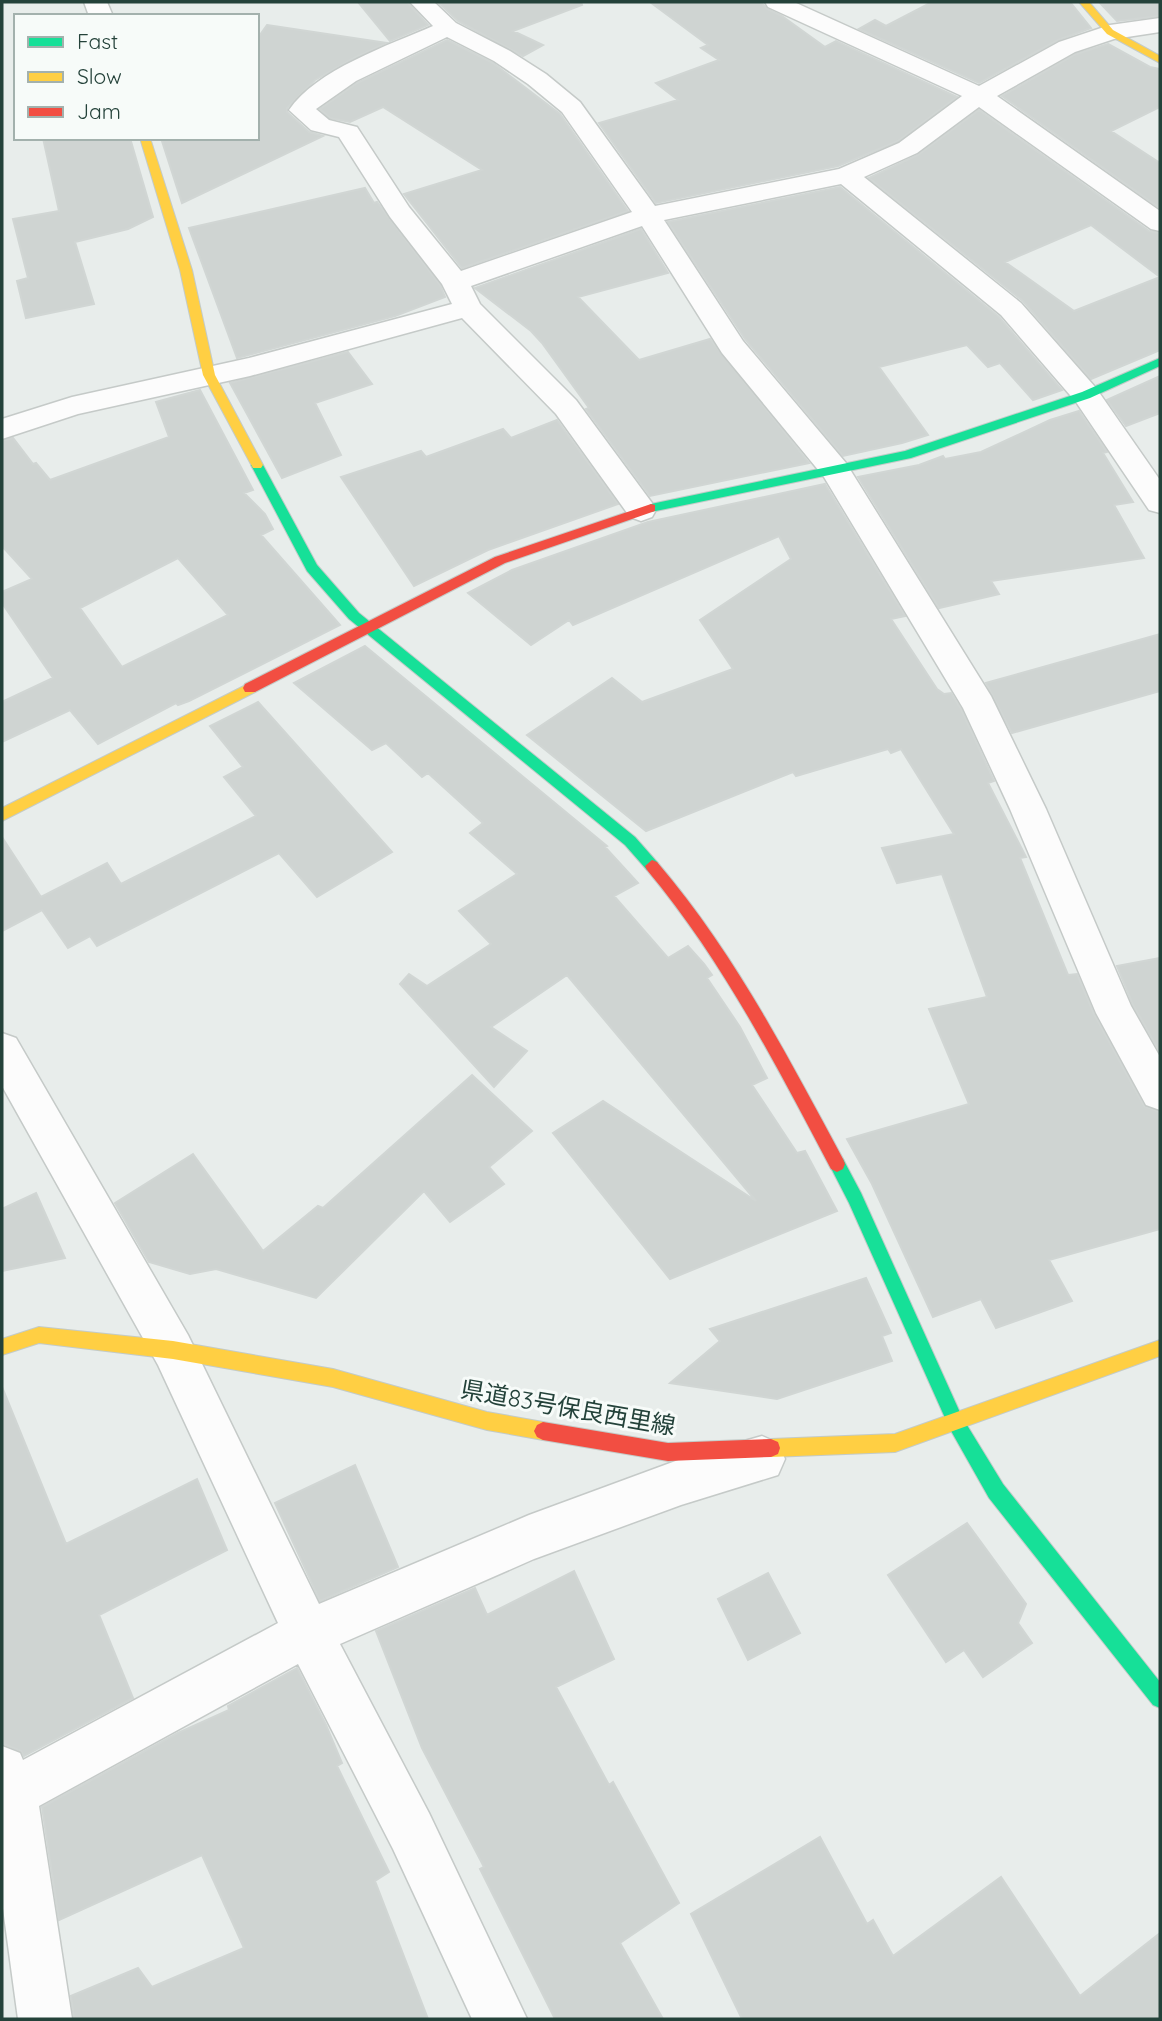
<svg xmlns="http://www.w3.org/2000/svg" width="1162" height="2021" viewBox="0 0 1162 2021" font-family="Quicksand,'Noto Sans JP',sans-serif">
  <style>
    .building { fill: #cfd4d2; stroke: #d1d6d4; stroke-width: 2; fill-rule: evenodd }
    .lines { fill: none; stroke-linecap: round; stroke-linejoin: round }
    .street-casing { stroke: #c5cac8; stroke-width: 3 }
    .fast-casing { stroke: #c3cbc8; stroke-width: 2 }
    .slow-casing { stroke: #c3cbc8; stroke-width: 2 }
    .jam-casing { stroke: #c3cbc8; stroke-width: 2 }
    .street { fill: #fcfcfc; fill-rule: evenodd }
    .fast { fill: #16e098; fill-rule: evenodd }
    .slow { fill: #ffcf43; fill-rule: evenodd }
    .jam { fill: #f24e42; fill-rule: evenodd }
    .labels { text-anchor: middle; stroke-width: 6; stroke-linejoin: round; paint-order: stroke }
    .street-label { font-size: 24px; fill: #24423a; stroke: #f7fbf9 }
  </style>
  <rect width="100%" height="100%" fill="#e8edeb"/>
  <path class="building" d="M358 2H407L428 25 390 41Z
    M438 2H581L582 5 513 31 543 45 523 56 458 21Z
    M650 2H761L767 9 782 16 825 47 836 41 957 97 898 141 838 166 656 203 599 123 678 100 656 83 719 60 701 48 708 45Z
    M932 2H1070L1091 28 1058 40 979 83 859 29 875 20 886 26Z
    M1099 2H1160V16L1117 21Z
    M267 25 387 43 354 58 315 80 287 108V112L309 132 323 136 182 203 161 138H257V39Z
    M447 40 493 63 560 114 628 211 462 268 404 194 482 170 383 107 350 122 330 118 320 109 357 83Z
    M1108 44 1150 67 1160 69V107L1111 131 1160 163V208L1002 96 1076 54Z
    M979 110 1149 231 1160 233V277L1091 225 1005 262 1074 311 1160 277V350L1091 379 1023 301 869 178 918 155Z
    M43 138H130L153 217 128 229 75 242 94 304 26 318 17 281 28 278 13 219 59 211Z
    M840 187 999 317 1062 390 1033 400 1000 363 988 367 967 345 879 367 928 435 902 443 843 456 745 339 668 222Z
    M365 188 374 203 377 202 440 285 445 297 395 316 237 358 189 228Z
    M641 229 668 273 578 297 639 360 710 339 809 463 650 496 586 409 589 408 542 343 531 331 475 288Z
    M348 352 372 384 315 403 341 455 282 478 230 383Z
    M1160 376V413L1126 426 1107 400Z
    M200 390 253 490 244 493 265 514 273 529 261 535 340 625 189 701 178 705 176 703 98 744 70 710 2 742V702L53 678 2 603V592L32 579 2 546V441L13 438 33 464 36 463 50 480 169 437 156 402ZM178 558 228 615 122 667 80 608Z
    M1079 411 1107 452 1103 453 1133 502 1114 505 1144 558 991 581 999 594 939 608 858 477 919 465 943 456 945 459 981 452 1050 420Z
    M557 420 618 504 488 550 414 586 341 477 421 451 426 457 503 429 511 438Z
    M825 484 905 616 891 619 937 689 944 694 951 693 961 709 994 781 988 783 1026 857 1020 858 1068 975 1077 974 1094 1014 1144 1106 1160 1112V1229L1049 1260 1072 1301 996 1328 981 1299 933 1317 872 1184 847 1139 969 1104 929 1009 987 997 942 874 897 883 882 848 954 834 901 749 891 753 888 749 796 776 793 772 646 831 527 735 612 678 642 702 733 669 700 620 791 559 779 536 573 625 569 620 531 645 468 593 512 570 648 522Z
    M1160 634V691L1012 733 986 683Z
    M365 646 607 846 605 847 638 883 614 896 668 958 688 946 704 964 712 975 707 978 740 1027 767 1078 752 1085 797 1153 805 1151 837 1211 670 1279 553 1133 603 1101 756 1201 567 975 491 1027 527 1051 494 1087 400 984 409 974 427 986 491 944 459 911 517 874 470 833 483 823 428 773 422 777 386 743 372 750 294 683Z
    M258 702 392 852 317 897 279 853 97 946 90 936 68 948 42 910 2 931V837L41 897 107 863 121 884 256 816 224 777 243 767 210 726Z
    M1160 958V1052L1133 1005 1117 966Z
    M472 1075 532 1131 489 1167 504 1184 450 1222 424 1191 316 1298 216 1269 190 1274 149 1262 115 1203 193 1154 263 1251 318 1206 323 1208Z
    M36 1193 65 1258 2 1271V1209Z
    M866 1278 891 1333 882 1336 892 1361 777 1399 670 1383 720 1341 710 1329Z
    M2 1387 66 1544 197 1479 227 1550 99 1615 133 1698 24 1756 21 1751 4 1744 2 1739Z
    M355 1465 398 1567 320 1601 275 1503Z
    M967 1523 1026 1604 1018 1623 1032 1643 983 1677 964 1650 946 1662 888 1575Z
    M574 1571 614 1659 556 1687 609 1785 613 1782 679 1903 620 1943 663 2019H555L480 1869 484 1867 422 1748 376 1631 475 1588 487 1615Z
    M768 1573 800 1633 748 1660 718 1599Z
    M297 1668 326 1725 342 1763 337 1766 389 1872 375 1881 428 2019H74L71 1996 138 1968 152 1987 244 1948 202 1855 59 1920 42 1807 178 1733 229 1710 228 1706Z
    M820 1837 867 1924 873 1920 893 1956 1001 1877 1080 1996 1160 1933V2019H742L691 1914Z"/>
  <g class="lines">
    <g class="street-casing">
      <path id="street" d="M84 2H107L113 16H89Z
        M410 2H434L456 23 510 51 546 74 580 102 655 206 839 169 899 143 962 96 768 7 765 2H794L979 86 1059 42 1110 25 1160 18V32L1114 39 1075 52 997 96 1160 211V231L1151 229 979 107 917 153 864 177 1021 303 1096 388 1160 480V513L1149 510 1076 402 1001 315 841 184 664 220 743 341 846 463 991 696 1046 809 1131 1006 1160 1057V1110L1146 1105 1096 1013 1010 809 963 708 824 477 722 353 642 226 471 286 480 304 576 400 652 503 656 510 652 517 641 521 630 517 556 414 462 318 250 376 78 414 2 439V419L72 397 249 358 452 304 442 284 390 217 339 137 311 130 289 110C316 70 389 45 433 26ZM447 37 494 61 528 84 562 112 632 212 461 271 409 207 357 127 329 120 316 109 356 81Z
        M2 1033 16 1038 188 1335 319 1604 529 1515 681 1459 762 1436 778 1443 785 1459 778 1475 681 1505 534 1559 340 1644 429 1813 527 2019H472L393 1849 298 1664 39 1806 72 2019H18L2 1901V1746L20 1753 23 1760 278 1623 158 1365 2 1086Z"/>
    </g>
    <g class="fast-casing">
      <path id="fast" d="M1160 358V366L1090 398 911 458 651 512 645 508 651 504 905 451 1082 392Z
        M257 461 263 465 317 565 359 613 635 837 657 862 659 866 657 870H647L625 845 349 619 307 571 251 465Z
        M837 1156 843 1159 861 1193 962 1417 1003 1484 1160 1682V1708L1153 1705 989 1498 950 1429 849 1203 829 1164 831 1159Z"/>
    </g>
    <g class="slow-casing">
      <path id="slow" d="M1079 2H1089L1113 30 1160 56V63L1107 34Z
        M140 138H150L192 270 215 375 263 465 261 468H253L203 375 180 270Z
        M250 683 257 688 255 692 2 821V808Z
        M39 1327 173 1341 333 1369 487 1412 543 1422 549 1425 552 1431 549 1437 543 1440 487 1430 333 1387 173 1359 39 1343 2 1355V1339Z
        M1160 1340V1356L895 1452 771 1457 764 1454 762 1448 764 1442 771 1439 895 1434Z"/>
    </g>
    <g class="jam-casing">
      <path id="jam" d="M651 504 655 505V511L505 563 255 692H245L243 688 245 684 495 557Z
        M652 860 657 862C734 952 787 1055 843 1159L845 1164 843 1169 837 1172 831 1169C776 1065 723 961 647 870L645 866Z
        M543 1422 668 1443 771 1439 778 1442 780 1448 778 1454 771 1457 668 1461 543 1440 537 1437 534 1431 537 1425Z"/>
    </g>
    <use href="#street" class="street"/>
    <use href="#fast" class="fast"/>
    <use href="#slow" class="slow"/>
    <use href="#jam" class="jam"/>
  </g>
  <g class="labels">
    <g class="street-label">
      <text transform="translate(568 1408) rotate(10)" y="8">県道83号保良西里線</text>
    </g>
  </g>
  <rect width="1162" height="2021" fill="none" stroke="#24423a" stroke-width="7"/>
  <rect x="14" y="14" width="245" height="126" fill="#f7fbf9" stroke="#a3b1ad" stroke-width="2"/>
  <rect x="28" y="37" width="35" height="10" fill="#16e098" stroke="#a3b1ad" stroke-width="2"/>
  <text x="77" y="49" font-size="21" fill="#24423a">Fast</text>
  <rect x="28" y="72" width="35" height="10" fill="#ffcf43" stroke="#a3b1ad" stroke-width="2"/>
  <text x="77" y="84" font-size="21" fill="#24423a">Slow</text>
  <rect x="28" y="107" width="35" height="10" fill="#f24e42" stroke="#a3b1ad" stroke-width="2"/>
  <text x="77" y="119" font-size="21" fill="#24423a">Jam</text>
</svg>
